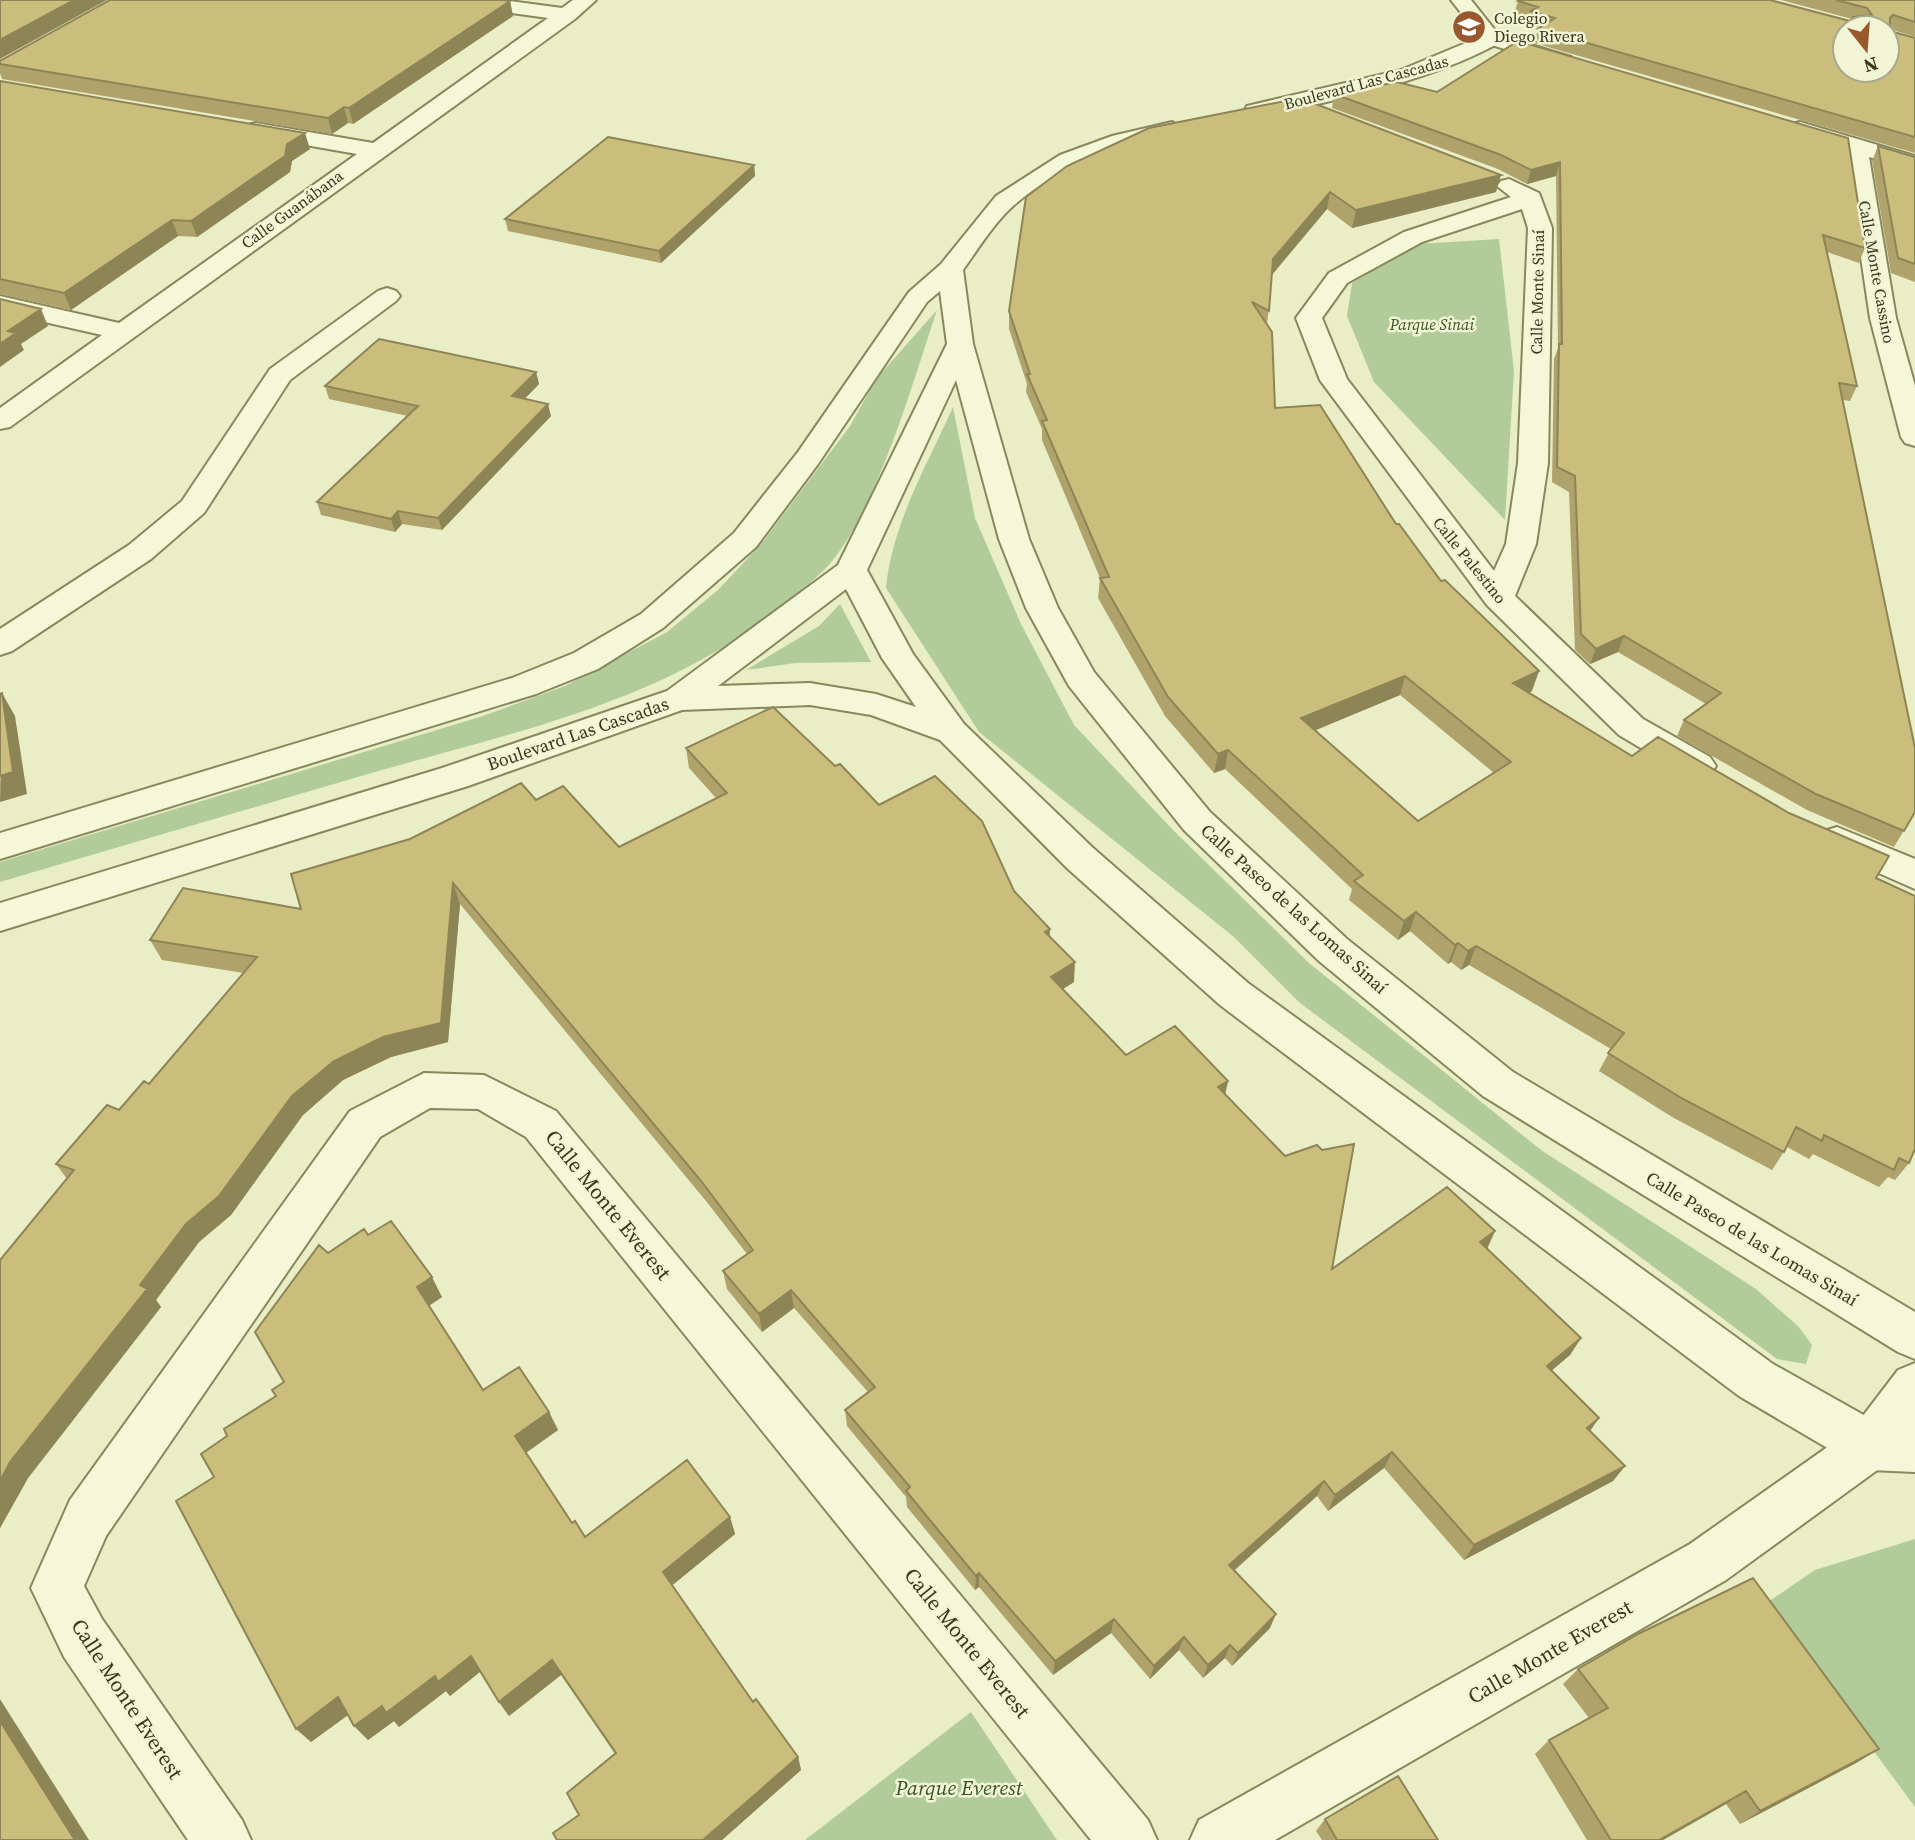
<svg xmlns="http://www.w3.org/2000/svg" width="1915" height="1840" viewBox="0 0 1915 1840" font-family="'Source Serif 4',serif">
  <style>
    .green { fill: #b1cc9a }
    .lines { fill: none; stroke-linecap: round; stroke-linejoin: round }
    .minor-casing { stroke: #89875c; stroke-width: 4 }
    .tertiary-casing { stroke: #89875c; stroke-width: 4 }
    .minor { fill: #f4f8d9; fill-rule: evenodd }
    .tertiary { fill: #f4f8d9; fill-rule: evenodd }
    .wall { fill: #afa36b; fill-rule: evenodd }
    .shaded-wall { fill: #8e8557 }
    .building { fill: #cbbe7c; stroke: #8e8557; stroke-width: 2; fill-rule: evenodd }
    .labels { text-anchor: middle; stroke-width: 5; stroke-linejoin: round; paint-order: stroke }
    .far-poi-label { font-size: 16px; fill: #39371f; stroke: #f1f5d5; text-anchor: start }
    .far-street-label { font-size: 16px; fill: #39371f; stroke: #f1f5d5 }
    .far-park-label { font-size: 16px; font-style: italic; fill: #365526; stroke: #f1f5d5 }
    .street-label { font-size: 18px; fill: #39371f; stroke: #f1f5d5 }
    .near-street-label { font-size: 21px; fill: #39371f; stroke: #f1f5d5 }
    .near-park-label { font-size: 21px; font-style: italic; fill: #365526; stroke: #f1f5d5 }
  </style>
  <rect width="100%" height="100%" fill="#e9eec6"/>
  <path class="green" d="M1499 239 1514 371 1505 520 1374 382 1347 316 1352 283 1418 244Z
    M937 310C913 382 879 502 833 560 820 576 801 590 785 603 667 702 513 732 368 774 245 810 123 846 0 882V862L483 716 565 686 667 632 718 590 762 543 850 426 876 379Z
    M953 407 975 518 1021 624 1074 725 1174 831 1309 963 1541 1150 1756 1289 1798 1326 1812 1345 1806 1364 1777 1359 1300 1003 1234 937 979 732 886 588C892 524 927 465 953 407Z
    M840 604 871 662 795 663 746 670 819 626Z
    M1915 1539V1807L1765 1604 1815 1570Z
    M971 1712 1057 1840H805Z"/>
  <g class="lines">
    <g class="minor-casing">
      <path id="minor" d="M449 0H502L562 8 573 0H596L575 19 10 427 0 429V408L102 335 0 312V296L119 323 357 154 248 135 245 130 248 125 256 123 373 143 548 18 459 6Z
        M1492 33 1571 57 1574 61 1564 67 1485 43 1482 39 1485 35Z
        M1800 122 1915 156V170L1869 157 1896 318 1915 386V446L1905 443 1901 437 1870 318 1845 149 1792 134 1789 129 1792 124Z
        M1509 179 1539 193 1552 228 1548 463 1536 544 1515 596 1643 719 1710 757 1716 766 1710 775 1698 778 1686 775 1619 735 1487 605 1320 380 1296 318 1329 273 1404 232 1511 197 1497 186 1501 181ZM1522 209 1528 228 1518 463 1506 544 1494 571 1347 379 1322 318 1347 283 1422 242Z
        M387 288 396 291 400 296 396 301 290 380 204 513 151 559 12 651 0 655V629L129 545 182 501 270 369 378 291Z
        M1837 827 1915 859V889L1824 849 1819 840 1824 831Z
        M424 1073 484 1075 556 1111 1148 1820 1157 1840H1091L526 1137 478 1109 430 1108 380 1137 106 1536 84 1586 102 1619 242 1820 251 1840H188L64 1657 31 1588 70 1500 350 1111Z
        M1915 1363V1425L1887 1463 1726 1580 1275 1840H1190L1199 1820 1690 1544 1853 1429 1898 1370Z"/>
    </g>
    <g class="tertiary-casing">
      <path id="tertiary" d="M1451 0H1471L1502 39 1499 43C1423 84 1338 99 1255 118L1244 111 1247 106 1401 70 1480 37Z
        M1172 122 1183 129 1180 134C1121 148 1060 164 1013 206 994 223 978 249 963 270L973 344 1029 539 1058 608 1094 672 1210 812 1347 939 1513 1072 1915 1312V1359L1898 1352 1483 1096 1319 961 1184 830 1069 686 1026 608 999 539 956 380 867 570 913 654 964 724 1093 848 1248 983 1773 1364 1876 1422 1915 1424V1472L1870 1470 1853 1463 1739 1396 1220 1005 1067 868 940 740 871 715 810 705 682 710 468 786 0 931V903L442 768 667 691 838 565 947 344 940 291 927 302 818 464 756 547 663 628 598 669 536 694 0 859V833L512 678 574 653 641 614 734 533 798 452 909 292 941 264 996 196 1060 155 1112 136ZM846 589 882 658 916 707 876 694 810 683 718 686Z"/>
    </g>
    <use href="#minor" class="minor"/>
    <use href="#tertiary" class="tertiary"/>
  </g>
  <path class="wall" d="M1781 0H1915V37L1890 29V31L1915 38V153L1534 43 1538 29 1539 28 1528 24 1529 19 1514 14 1518 1 1850 21 1852 19Z
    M510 1 513 16 353 124 348 123 332 134 2 79 0 73V61Z
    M0 81 310 149 292 161 290 172 197 237 178 236 71 310 0 294Z
    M1397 82 1865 248 1859 263 1827 252 1857 386 1850 401 1843 400 1915 812 1894 847 1807 810 1677 736 1684 720 1706 704 1618 652 1590 664 1575 650 1569 492 1552 482 1554 359 1558 348 1556 176 1527 184 1498 169 1332 108 1334 94Z
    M1878 146 1915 157V282L1891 273 1872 161Z
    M754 165 755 176 661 263 508 231 505 219Z
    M1067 166 1496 192 1352 228 1327 209 1272 275 1267 325 1275 408 1396 524 1441 581 1532 691 1528 693 1632 756 1876 878 1909 1163 1895 1180 1888 1177 1879 1187 1813 1154 1809 1159 1787 1147 1772 1170 1672 1117 1599 1071 1611 1049 1469 965 1461 970 1451 962 1448 964 1410 931 1398 940 1349 900 1352 889 1225 769 1214 773 1165 716 1098 598 1100 578 1042 440V429L1026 392 1027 384 1009 329V311ZM1400 695 1494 773 1418 821 1315 730Z
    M536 372 539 384 524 399 551 416 442 530 402 524 395 532 321 515 317 502 408 416 329 399 325 386Z
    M686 748 835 766 879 805 1014 891 1050 937 1074 982 1063 989 1126 1055 1228 1081 1225 1094 1332 1269 1495 1231 1487 1248 1581 1338 1570 1355 1552 1370 1590 1431 1625 1466 1613 1481 1464 1560 1384 1468 1328 1511 1317 1496 1235 1570 1270 1628 1232 1666 1225 1658 1203 1678 1179 1650 1150 1679 1111 1633 1053 1675 979 1587 975 1590 907 1507 906 1497 847 1426 845 1410 868 1392 794 1308 762 1332 727 1289 723 1271 747 1254 706 1201 460 904 448 1042 391 1057 343 1080 303 1115 231 1215 199 1242 156 1300 161 1307 28 1478 0 1528V1260L67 1179 56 1164 149 1084 244 973 162 960 150 940 301 909 410 839 536 800 619 847 716 798 689 768Z
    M368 1235 442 1297 429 1306 483 1390 549 1412 558 1430 526 1453 572 1523 585 1537 730 1517 735 1534 672 1585 753 1702 798 1757 801 1770 722 1840H557L579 1815 615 1754 561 1675 509 1716 499 1702 480 1672 450 1696 446 1691 399 1727 394 1721 368 1740 348 1715 311 1742 214 1477 227 1436 276 1396Z
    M1578 1669 1879 1749 1856 1763 1740 1824 1726 1804 1663 1840H1587L1535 1754 1549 1740 1589 1718 1563 1684Z
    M1325 1819 1438 1840H1322L1316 1831Z"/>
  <path class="shaded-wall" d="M74 0H107L0 59V40Z
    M510 1 513 16 353 124 349 108Z
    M344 107 348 123 332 134 328 118Z
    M305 133 310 149 292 161 290 172 197 237 191 221 287 144Z
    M1560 162 1556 176 1527 184 1531 170Z
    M754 165 755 176 661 263 659 251Z
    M1501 175 1496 192 1352 228 1356 210Z
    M1330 192 1327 209 1270 277 1273 259Z
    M172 220 178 236 71 310 64 293Z
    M41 309 48 326 21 344 24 350 0 367V344L8 331Z
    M536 372 539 384 515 409 512 396Z
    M548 404 551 416 442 530 438 518Z
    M398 511 402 524 395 532 391 519Z
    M1624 636 1618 652 1590 664 1596 649Z
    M1539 671 1532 691 1506 703 1513 683Z
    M1405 676 1400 695 1297 738 1301 718Z
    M2 693 15 716 27 794 0 802Z
    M1228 750 1225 769 1214 773 1218 754Z
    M453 883 460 904 448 1042 391 1057 343 1080 303 1115 231 1215 199 1242 156 1300 161 1307 28 1478 0 1528V1481L10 1462 186 1224 292 1096Z
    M1416 912 1410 931 1398 940 1404 921Z
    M1050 929 1049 949 1045 932Z
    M1458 943 1451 962 1448 964 1455 945Z
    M1476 946 1469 965 1461 970 1468 951Z
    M1075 962 1074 982 1050 997 1051 977Z
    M1228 1081 1224 1100 1218 1087Z
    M1495 1231 1487 1249 1480 1242Z
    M432 1277 442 1297 427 1307 417 1287Z
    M791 1290 794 1308 762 1332 759 1314Z
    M1581 1338 1570 1355 1537 1383 1547 1366Z
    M549 1412 558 1430 524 1454 515 1436Z
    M1599 1418 1588 1434 1587 1428Z
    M1392 1452 1384 1468 1328 1511 1335 1495Z
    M1625 1466 1613 1481 1464 1560 1474 1545Z
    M1324 1481 1317 1496 1224 1579 1229 1565Z
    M730 1517 735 1534 669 1588 663 1572Z
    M979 1573V1587L975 1590 976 1576Z
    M1276 1614 1270 1628 1232 1666 1238 1653Z
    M1114 1619 1111 1633 1053 1675 1055 1661Z
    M1184 1637 1179 1650 1150 1679 1154 1666Z
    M1230 1645 1225 1658 1203 1678 1208 1665Z
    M471 1656 481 1671 450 1696 446 1691 399 1727 394 1721 368 1740 354 1726 382 1706Z
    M552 1660 561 1675 509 1716 499 1702Z
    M338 1697 352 1712 311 1742 296 1729Z
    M0 1699 89 1840H76L73 1837 0 1721Z
    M1879 1749 1856 1763 1740 1824 1760 1811Z
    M798 1757 801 1770 722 1840H703Z
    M1746 1791 1726 1804 1663 1840H1659Z"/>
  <path class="building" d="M0 0H74L0 40Z
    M110 0H502L510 1 349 108 344 107 328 118 0 64V61Z
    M1520 0H1770L1850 21 1853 17 1872 15 1867 8 1836 0H1915V22L1893 15 1890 18V31L1915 38V137L1538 29 1555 18 1531 11 1538 7 1518 1ZM1845 28H1887V70H1845Z
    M1518 41 1848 138 1865 248 1823 235 1857 386 1839 383 1915 748V812L1904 831 1816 794 1684 720 1721 693 1624 636 1596 649 1581 634 1575 476 1557 467 1559 344H1562L1560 162 1531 170 1501 155 1334 94 1397 82 1437 92Z
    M0 81 305 133 287 144 285 156 191 221 172 220 64 293 0 279Z
    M1300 98 1501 175 1356 210 1330 192 1273 259 1269 311 1252 302 1272 332 1275 408 1320 405 1396 524H1399L1441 581 1445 580 1539 671 1513 683 1632 756 1658 737 1789 813 1889 856 1876 878 1915 896V1149L1909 1163 1899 1158 1894 1170 1824 1135 1822 1141 1796 1127 1784 1152 1683 1099 1608 1053 1624 1033 1476 946 1468 951 1458 943 1455 945 1416 912 1404 921 1354 881 1363 875 1228 750 1218 754 1168 697 1100 578 1109 577 1042 421 1047 420 1027 374H1030L1009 311 1026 197 1067 166 1149 128ZM1405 676 1511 762 1418 821 1301 718Z
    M608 137 754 165 659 251 505 219Z
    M1878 146 1915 157V264L1898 258Z
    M0 299 41 309 8 331 16 333 0 344Z
    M379 339 536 372 512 396 548 404 438 518 398 511 391 519 317 502 418 406 325 386Z
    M2 693 13 772 0 776V694Z
    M773 707 835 766 840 764 879 805 935 776 982 821 1014 891 1050 929 1045 932 1075 962 1051 977 1126 1055 1175 1026 1228 1081 1218 1087 1285 1156 1317 1145 1322 1150 1354 1144 1332 1269 1447 1187 1495 1231 1480 1242 1581 1338 1547 1366 1599 1418 1587 1428 1625 1466 1474 1545 1392 1452 1335 1495 1324 1481 1229 1565 1276 1614 1238 1653 1230 1645 1208 1665 1184 1637 1154 1666 1114 1619 1055 1661 979 1573 976 1576 906 1491 910 1487 845 1410 875 1387 791 1290 759 1314 723 1271 753 1250 702 1182 453 883 441 1023 383 1037 334 1061 292 1096 219 1196 186 1224 140 1285 147 1289 10 1462 0 1481V1260L74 1170 56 1164 107 1105 119 1110 144 1081 149 1084 257 957 150 940 183 888 301 909 291 874 410 839 521 783 536 800 563 786 619 847 727 793 686 748Z
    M391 1221 432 1277 417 1287 483 1390 519 1367 549 1412 515 1436 572 1523 575 1521 585 1537 687 1460 730 1517 663 1572 753 1702 756 1699 798 1757 703 1840H557L553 1833 579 1815 567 1793 616 1753 552 1660 499 1702 471 1656 438 1682 435 1676 386 1713 382 1706 354 1726 338 1697 296 1729 176 1501 214 1477 201 1454 227 1436 224 1429 276 1396 272 1390 284 1382 255 1332 319 1245 328 1253 364 1229 368 1235Z
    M1753 1578 1879 1749 1760 1811 1746 1791 1659 1840H1611L1549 1740 1608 1708 1578 1669 1638 1634Z
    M0 1721 73 1837 76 1840H0Z
    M1398 1776 1438 1840H1337L1325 1819Z"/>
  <defs>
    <g id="school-disc" transform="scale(1.75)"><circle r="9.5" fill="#97592d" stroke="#f1f5d5"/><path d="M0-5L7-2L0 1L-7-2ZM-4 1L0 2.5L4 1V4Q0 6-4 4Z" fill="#fff"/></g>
  </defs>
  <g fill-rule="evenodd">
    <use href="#school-disc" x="1469" y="27"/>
  </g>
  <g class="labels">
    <g class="far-poi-label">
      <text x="1494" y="24">Colegio<tspan x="1494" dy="18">Diego Rivera</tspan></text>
    </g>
    <g class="far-street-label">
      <text transform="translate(1366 82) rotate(-15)" y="6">Boulevard Las Cascadas</text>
      <text transform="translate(292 209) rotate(-36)" y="6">Calle Guanábana</text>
      <text transform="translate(1877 272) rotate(80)" y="6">Calle Monte Cassino</text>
      <text transform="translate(1537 292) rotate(-89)" y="6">Calle Monte Sinaí</text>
      <text transform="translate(1470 560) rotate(51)" y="6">Calle Palestino</text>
    </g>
    <g class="far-park-label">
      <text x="1432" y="330">Parque Sinai</text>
    </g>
    <g class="street-label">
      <text transform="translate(578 734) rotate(-19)" y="6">Boulevard Las Cascadas</text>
      <text transform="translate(1294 909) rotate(42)" y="6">Calle Paseo de las Lomas Sinaí</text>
      <text transform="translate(1752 1239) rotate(31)" y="6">Calle Paseo de las Lomas Sinaí</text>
    </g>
    <g class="near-street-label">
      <text transform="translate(608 1205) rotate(51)" y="7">Calle Monte Everest</text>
      <text transform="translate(967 1643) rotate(51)" y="7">Calle Monte Everest</text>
      <text transform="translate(1550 1652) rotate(-30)" y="7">Calle Monte Everest</text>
      <text transform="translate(127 1699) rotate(57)" y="7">Calle Monte Everest</text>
    </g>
    <g class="near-park-label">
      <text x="959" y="1795">Parque Everest</text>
    </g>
  </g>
  <g transform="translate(1866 49) rotate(163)"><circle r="33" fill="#f1f5d5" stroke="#a7a98c" stroke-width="2"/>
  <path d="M0-5L12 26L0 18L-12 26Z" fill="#97592d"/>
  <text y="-10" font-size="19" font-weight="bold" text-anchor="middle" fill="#39371f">N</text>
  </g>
</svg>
